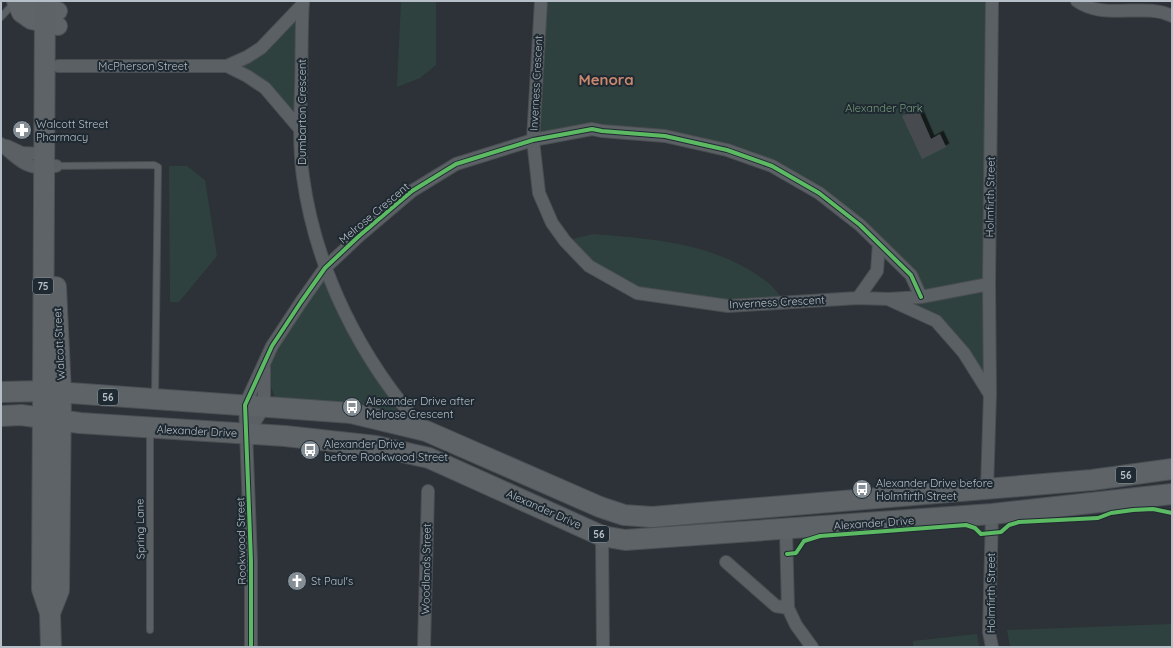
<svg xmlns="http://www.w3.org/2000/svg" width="1173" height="648" viewBox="0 0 1173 648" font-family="Quicksand,sans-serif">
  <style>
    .green { fill: #2f413e }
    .building { fill: #464c50; filter: url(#shadow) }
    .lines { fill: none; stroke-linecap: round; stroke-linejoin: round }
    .lane-casing { stroke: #4a4e52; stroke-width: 8 }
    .street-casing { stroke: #4a4e52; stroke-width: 14 }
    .secondary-casing { stroke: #4a4e52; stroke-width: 20 }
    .primary-casing { stroke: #494f54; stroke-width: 22 }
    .lane { stroke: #5b6065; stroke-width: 6 }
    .street { stroke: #5b6065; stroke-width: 12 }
    .secondary { stroke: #5f6469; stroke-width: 18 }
    .primary { stroke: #5d6366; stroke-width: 20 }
    .cycleway-casing { stroke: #1f2931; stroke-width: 6 }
    .cycleway { stroke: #5cba63; stroke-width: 4 }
    .labels { text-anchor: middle; stroke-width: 4; stroke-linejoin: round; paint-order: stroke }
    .shield { fill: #1f2931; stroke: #89929a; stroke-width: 1 }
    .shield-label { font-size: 10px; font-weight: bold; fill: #b6bfc7 }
    .street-label { font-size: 11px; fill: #b6bfc7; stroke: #1f2931 }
    .park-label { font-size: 11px; fill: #779a7a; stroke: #1f2931 }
    .poi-label { font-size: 11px; fill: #b6bfc7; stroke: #1f2931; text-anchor: start }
    .district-label { font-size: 15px; font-weight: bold; fill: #c9886f; stroke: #1f2931 }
  </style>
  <defs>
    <filter id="shadow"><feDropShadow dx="3.5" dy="-3.5" stdDeviation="0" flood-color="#0009"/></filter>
  </defs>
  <rect width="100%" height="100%" fill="#2c3237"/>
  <path class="green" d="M401 1H436V65L420 78 397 87Z
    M541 1H992L990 394 936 321 889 299 921 297 911 275 819 193 727 150 592 129 533 140Z
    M303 4 300 129 265 88 227 66 261 48Z
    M169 166H187L205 180 217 256 179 302H170Z
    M593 234C654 239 717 243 767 282 774 287 779 295 785 302L728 306 637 293 565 241Z
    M325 268 356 335 426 431 276 401 264 366Z
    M1172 624 1171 647H1010L1007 630Z
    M977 634 979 647H913V641Z"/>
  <path class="building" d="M918 109 931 139 940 134 946 147 922 159 902 116Z"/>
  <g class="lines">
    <g class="lane-casing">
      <path id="lane" d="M1 17 15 2
        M56 166 154 165 158 167 155 396
        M150 430V630"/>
    </g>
    <g class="street-casing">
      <path id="street" d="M303 1C301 30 302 60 301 89 300 118 299 148 303 177 316 271 361 360 424 430
        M541 1 533 140 539 193 552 223 565 241 589 266 637 293 728 306 858 298 889 299 921 297 989 284
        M1077 1C1104 21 1145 2 1172 16
        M58 66H227L247 57 261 48 303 4
        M227 66 247 76 265 88 300 129
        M1 144C19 161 29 172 56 166
        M7 146 22 153 44 154 48 158
        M858 298 877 271 879 244
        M890 300 936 321 964 353 989 393
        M247 434 264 407V367
        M987 489 990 394 989 284 992 1
        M992 514 989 632 992 647
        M786 530 788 608 796 625 812 647
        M602 536 603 647
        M726 562 776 606 788 608
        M251 647V561L245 405 272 346 301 302 325 268 359 236 412 191 456 164 533 140 592 129 602 131 665 136 727 150 772 166 819 193 860 225 911 275 921 297
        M424 647 428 491"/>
    </g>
    <g class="secondary-casing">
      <path id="secondary" d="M16 1 21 13 31 20 58 26
        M31 5 58 11"/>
    </g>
    <g class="primary-casing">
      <path id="primary" d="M45 1 42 589 50 613 51 647
        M1 392 42 391 351 413 426 431 600 507 624 515 652 517 1092 480 1172 469
        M1 416 21 415 80 423 285 436 376 446 429 458 602 536 625 540 992 514 1172 494
        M50 613 59 590 61 393 56 287"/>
    </g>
    <use href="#lane" class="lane"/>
    <use href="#street" class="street"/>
    <use href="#secondary" class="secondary"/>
    <use href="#primary" class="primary"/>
    <g class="cycleway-casing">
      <path id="cycleway" d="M787 554 796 553 804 541 820 536 966 525 975 528 981 534 1001 532 1009 525 1019 522 1098 518 1111 513 1133 510 1153 509 1172 513
        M251 647V561L245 405 272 346 301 302 325 268 359 236 412 191 456 164 533 140 592 129 602 131 665 136 727 150 772 166 819 193 860 225 911 275 921 297"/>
    </g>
    <use href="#cycleway" class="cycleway"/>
  </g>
  <defs>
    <g id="pharmacy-disc" transform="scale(1)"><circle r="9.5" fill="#868e95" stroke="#1f2931"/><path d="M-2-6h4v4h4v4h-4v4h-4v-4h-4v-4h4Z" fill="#fff"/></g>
    <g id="bus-disc" transform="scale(1)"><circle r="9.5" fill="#868e95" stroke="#1f2931"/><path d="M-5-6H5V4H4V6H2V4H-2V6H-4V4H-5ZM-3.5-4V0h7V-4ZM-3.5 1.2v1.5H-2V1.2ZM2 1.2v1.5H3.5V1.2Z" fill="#fff"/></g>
    <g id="church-disc" transform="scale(1)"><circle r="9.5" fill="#868e95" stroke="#1f2931"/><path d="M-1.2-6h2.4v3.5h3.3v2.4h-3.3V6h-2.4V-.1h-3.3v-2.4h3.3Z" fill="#fff"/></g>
  </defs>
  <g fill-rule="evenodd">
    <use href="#pharmacy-disc" x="22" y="130"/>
    <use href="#bus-disc" x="352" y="407"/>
    <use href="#bus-disc" x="310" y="450"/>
    <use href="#bus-disc" x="862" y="489"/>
    <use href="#church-disc" x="297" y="581"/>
  </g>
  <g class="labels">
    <g class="shield">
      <rect x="33" y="278" width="20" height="16" rx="3"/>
      <rect x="98" y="389" width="20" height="16" rx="3"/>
      <rect x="1116" y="467" width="20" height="16" rx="3"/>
      <rect x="589" y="526" width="20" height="16" rx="3"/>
    </g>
    <g class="shield-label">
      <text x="43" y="290">75</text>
      <text x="108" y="401">56</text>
      <text x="1126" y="479">56</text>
      <text x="599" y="538">56</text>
    </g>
    <g class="street-label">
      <text x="143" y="70">McPherson Street</text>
      <text transform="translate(536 83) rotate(-87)" y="4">Inverness Crescent</text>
      <text transform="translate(302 112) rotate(-90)" y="4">Dumbarton Crescent</text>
      <text transform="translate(990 197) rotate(-89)" y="4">Holmfirth Street</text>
      <text transform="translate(374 213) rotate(-40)" y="4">Melrose Crescent</text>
      <text transform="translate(777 302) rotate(-3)" y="4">Inverness Crescent</text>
      <text transform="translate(59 344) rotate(-93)" y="4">Walcott Street</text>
      <text transform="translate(197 431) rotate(3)" y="4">Alexander Drive</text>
      <text transform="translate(544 509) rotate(24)" y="4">Alexander Drive</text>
      <text transform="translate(874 523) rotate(-4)" y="4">Alexander Drive</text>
      <text transform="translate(140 529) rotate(-91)" y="4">Spring Lane</text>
      <text transform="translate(241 541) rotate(-91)" y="4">Rookwood Street</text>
      <text transform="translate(426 569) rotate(-89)" y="4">Woodlands Street</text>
      <text transform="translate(991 593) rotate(-90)" y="4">Holmfirth Street</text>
    </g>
    <g class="park-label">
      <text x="884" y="112">Alexander Park</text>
    </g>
    <g class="poi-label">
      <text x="36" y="128">Walcott Street<tspan x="36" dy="13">Pharmacy</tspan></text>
      <text x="366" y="405">Alexander Drive after<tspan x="366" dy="13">Melrose Crescent</tspan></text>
      <text x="324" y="448">Alexander Drive<tspan x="324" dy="13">before Rookwood Street</tspan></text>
      <text x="876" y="487">Alexander Drive before<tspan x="876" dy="13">Holmfirth Street</tspan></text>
      <text x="311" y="585">St Paul's</text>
    </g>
    <g class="district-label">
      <text x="606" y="85">Menora</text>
    </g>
  </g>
  <rect width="1173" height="648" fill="none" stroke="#b6bfc7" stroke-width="4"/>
</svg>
